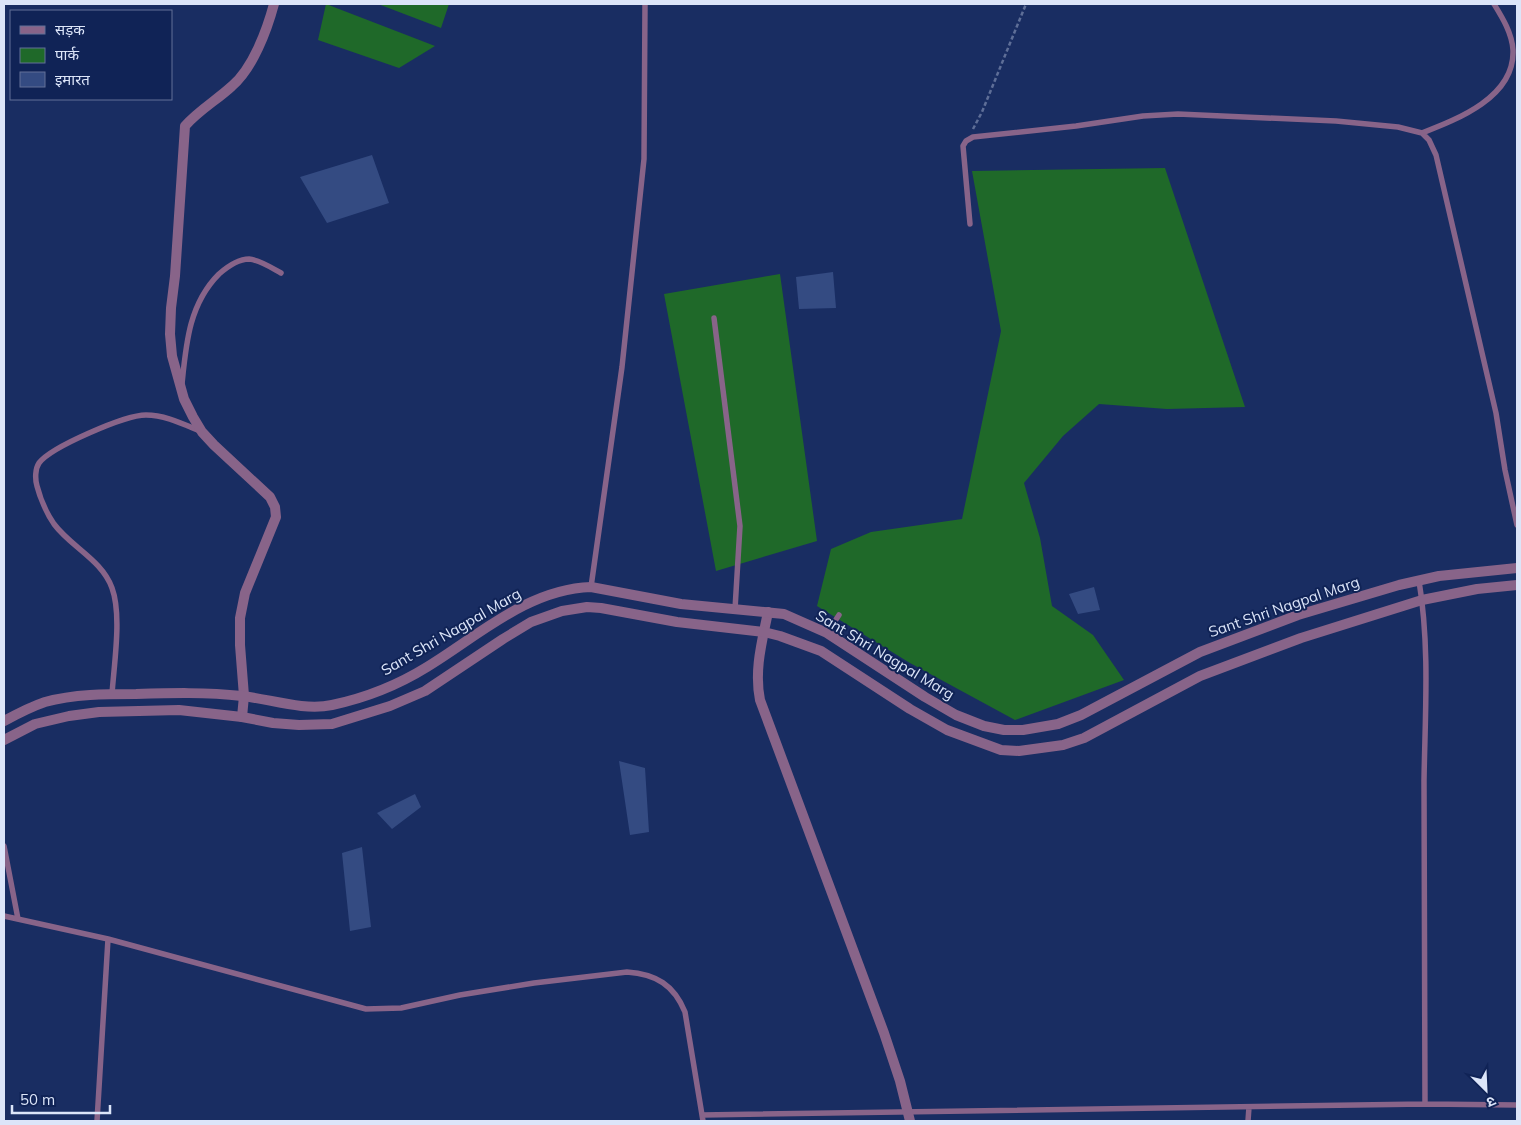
<svg xmlns="http://www.w3.org/2000/svg" width="1521" height="1125" viewBox="0 0 1521 1125" font-family="Mulish,'Noto Sans Devanagari',sans-serif">
  <style>
    .green { fill: #1f6929 }
    .building { fill: #344b82 }
    .lines { fill: none; stroke-linecap: round; stroke-linejoin: round }
    .path { stroke: #5e6e97; stroke-width: 2.5; stroke-dasharray: 4 2.5; stroke-linecap: butt }
    .service { stroke: #886489; stroke-width: 5.5 }
    .minor { stroke: #886489; stroke-width: 10 }
    .tertiary { stroke: #886489; stroke-width: 10 }
    .labels { text-anchor: middle; stroke-width: 4; stroke-linejoin: round; paint-order: stroke }
    .street-label { font-size: 15px; fill: #dce5f9; stroke: #102356 }
  </style>
  <rect width="100%" height="100%" fill="#192d62"/>
  <path class="green" d="M326 4 435 46 399 68 318 40Z
    M378 4H449L441 28Z
    M1165 168 1245 407 1167 409 1099 404 1063 436 1024 483 1040 538 1052 606 1093 635 1124 680 1015 720 910 663 817 606 831 549 871 532 962 519 1001 331 972 171Z
    M780 274 817 541 716 571 664 294Z"/>
  <path class="building" d="M372 155 389 203 327 223 300 177Z
    M833 272 836 308 799 309 796 277Z
    M1094 587 1100 610 1078 614 1069 594Z
    M619 761 645 768 649 832 630 835Z
    M415 794 421 807 392 829 377 813Z
    M362 847 371 927 350 931 342 853Z"/>
  <g class="lines">
    <path class="path" d="M973 129 982 112 1026 4"/>
    <path class="service" d="M1422 133C1458 119 1515 97 1513 50 1512 33 1502 17 1494 4
      M970 224 963 146 966 141 973 137 1076 126 1143 116 1178 114 1336 121 1398 127 1422 133 1429 140 1436 155 1496 413 1505 470 1517 525
      M714 318 740 526 735 609
      M182 384C186 344 189 304 219 274 227 267 238 259 249 259 260 260 272 268 281 273
      M1419 581C1430 647 1425 715 1424 781 1424 889 1425 996 1425 1104
      M591 587 622 367 644 159 645 4
      M827 633 839 615
      M112 694C114 664 122 615 112 588 102 560 71 547 54 524 47 514 40 498 37 486 35 479 35 469 39 463 51 447 125 415 146 415 165 415 183 424 200 431
      M4 846 18 919
      M4 916 108 939 366 1009 401 1008 460 995 534 983 627 972C656 974 674 985 685 1012L703 1121
      M702 1115 1425 1104 1517 1105
      M97 1121 108 939
      M1248 1121 1249 1107"/>
    <path class="minor" d="M768 612C762 642 754 670 760 700L884 1033 900 1081 910 1121
      M242 717 244 696 240 645V618L245 593 276 517 275 507 270 497 214 445 202 432 193 417 184 399 172 356 170 334 171 308 175 276 185 126C199 110 217 100 232 86 253 68 267 30 274 4"/>
    <path class="tertiary" d="M4 721C17 714 30 707 45 702 74 694 106 694 136 694 171 693 206 692 242 696 270 699 303 711 332 705 365 698 398 685 427 667 478 636 528 589 591 587L681 604 784 614 827 633 925 697 956 715 984 726 1004 730H1023L1058 724 1081 715 1200 652 1298 615 1399 585 1439 576 1517 568
      M4 740 35 724 69 716 99 712 179 710 242 717 273 723 299 725 332 724 390 706 425 691 503 639 531 622 562 611 587 607 601 608 677 622 764 632 780 636 821 651 910 709 947 730 1001 750 1019 751 1063 745 1084 738 1200 676 1301 638 1422 600 1477 589 1517 585"/>
  </g>
  <g class="labels">
    <g class="street-label">
      <text transform="translate(1284 607) rotate(-19)" y="5">Sant Shri Nagpal Marg</text>
      <text transform="translate(451 632) rotate(-30)" y="5">Sant Shri Nagpal Marg</text>
      <text transform="translate(885 655) rotate(31)" y="5">Sant Shri Nagpal Marg</text>
    </g>
  </g>
  <rect width="1521" height="1125" fill="none" stroke="#dce5f9" stroke-width="10"/>
  <rect x="10" y="10" width="162" height="90" fill="#102356" stroke="#627197"/>
  <rect x="20" y="26" width="25" height="8" fill="#886489" stroke="#627197"/>
  <text x="55" y="35" font-size="15" fill="#dce5f9">सड़क</text>
  <rect x="20" y="48" width="25" height="15" fill="#1f6929" stroke="#627197"/>
  <text x="55" y="60" font-size="15" fill="#dce5f9">पार्क</text>
  <rect x="20" y="72" width="25" height="15" fill="#344b82" stroke="#627197"/>
  <text x="55" y="85" font-size="15" fill="#dce5f9">इमारत</text>
  <g transform="translate(1486 1090) rotate(156)" stroke="#102356" stroke-width="4" paint-order="stroke">
  <path d="M0-4L9 19L0 12L-9 19Z" fill="#dce5f9"/>
  <text y="-8" font-size="14" font-weight="bold" text-anchor="middle" fill="#dce5f9">उ</text>
  </g>
  <path d="M12 1105v8h98v-8" fill="none" stroke="#dce5f9" stroke-width="2.5"/>
  <text x="20" y="1105" font-size="15" fill="#dce5f9" stroke="#102356" stroke-width="4" paint-order="stroke">50 m</text>
</svg>
